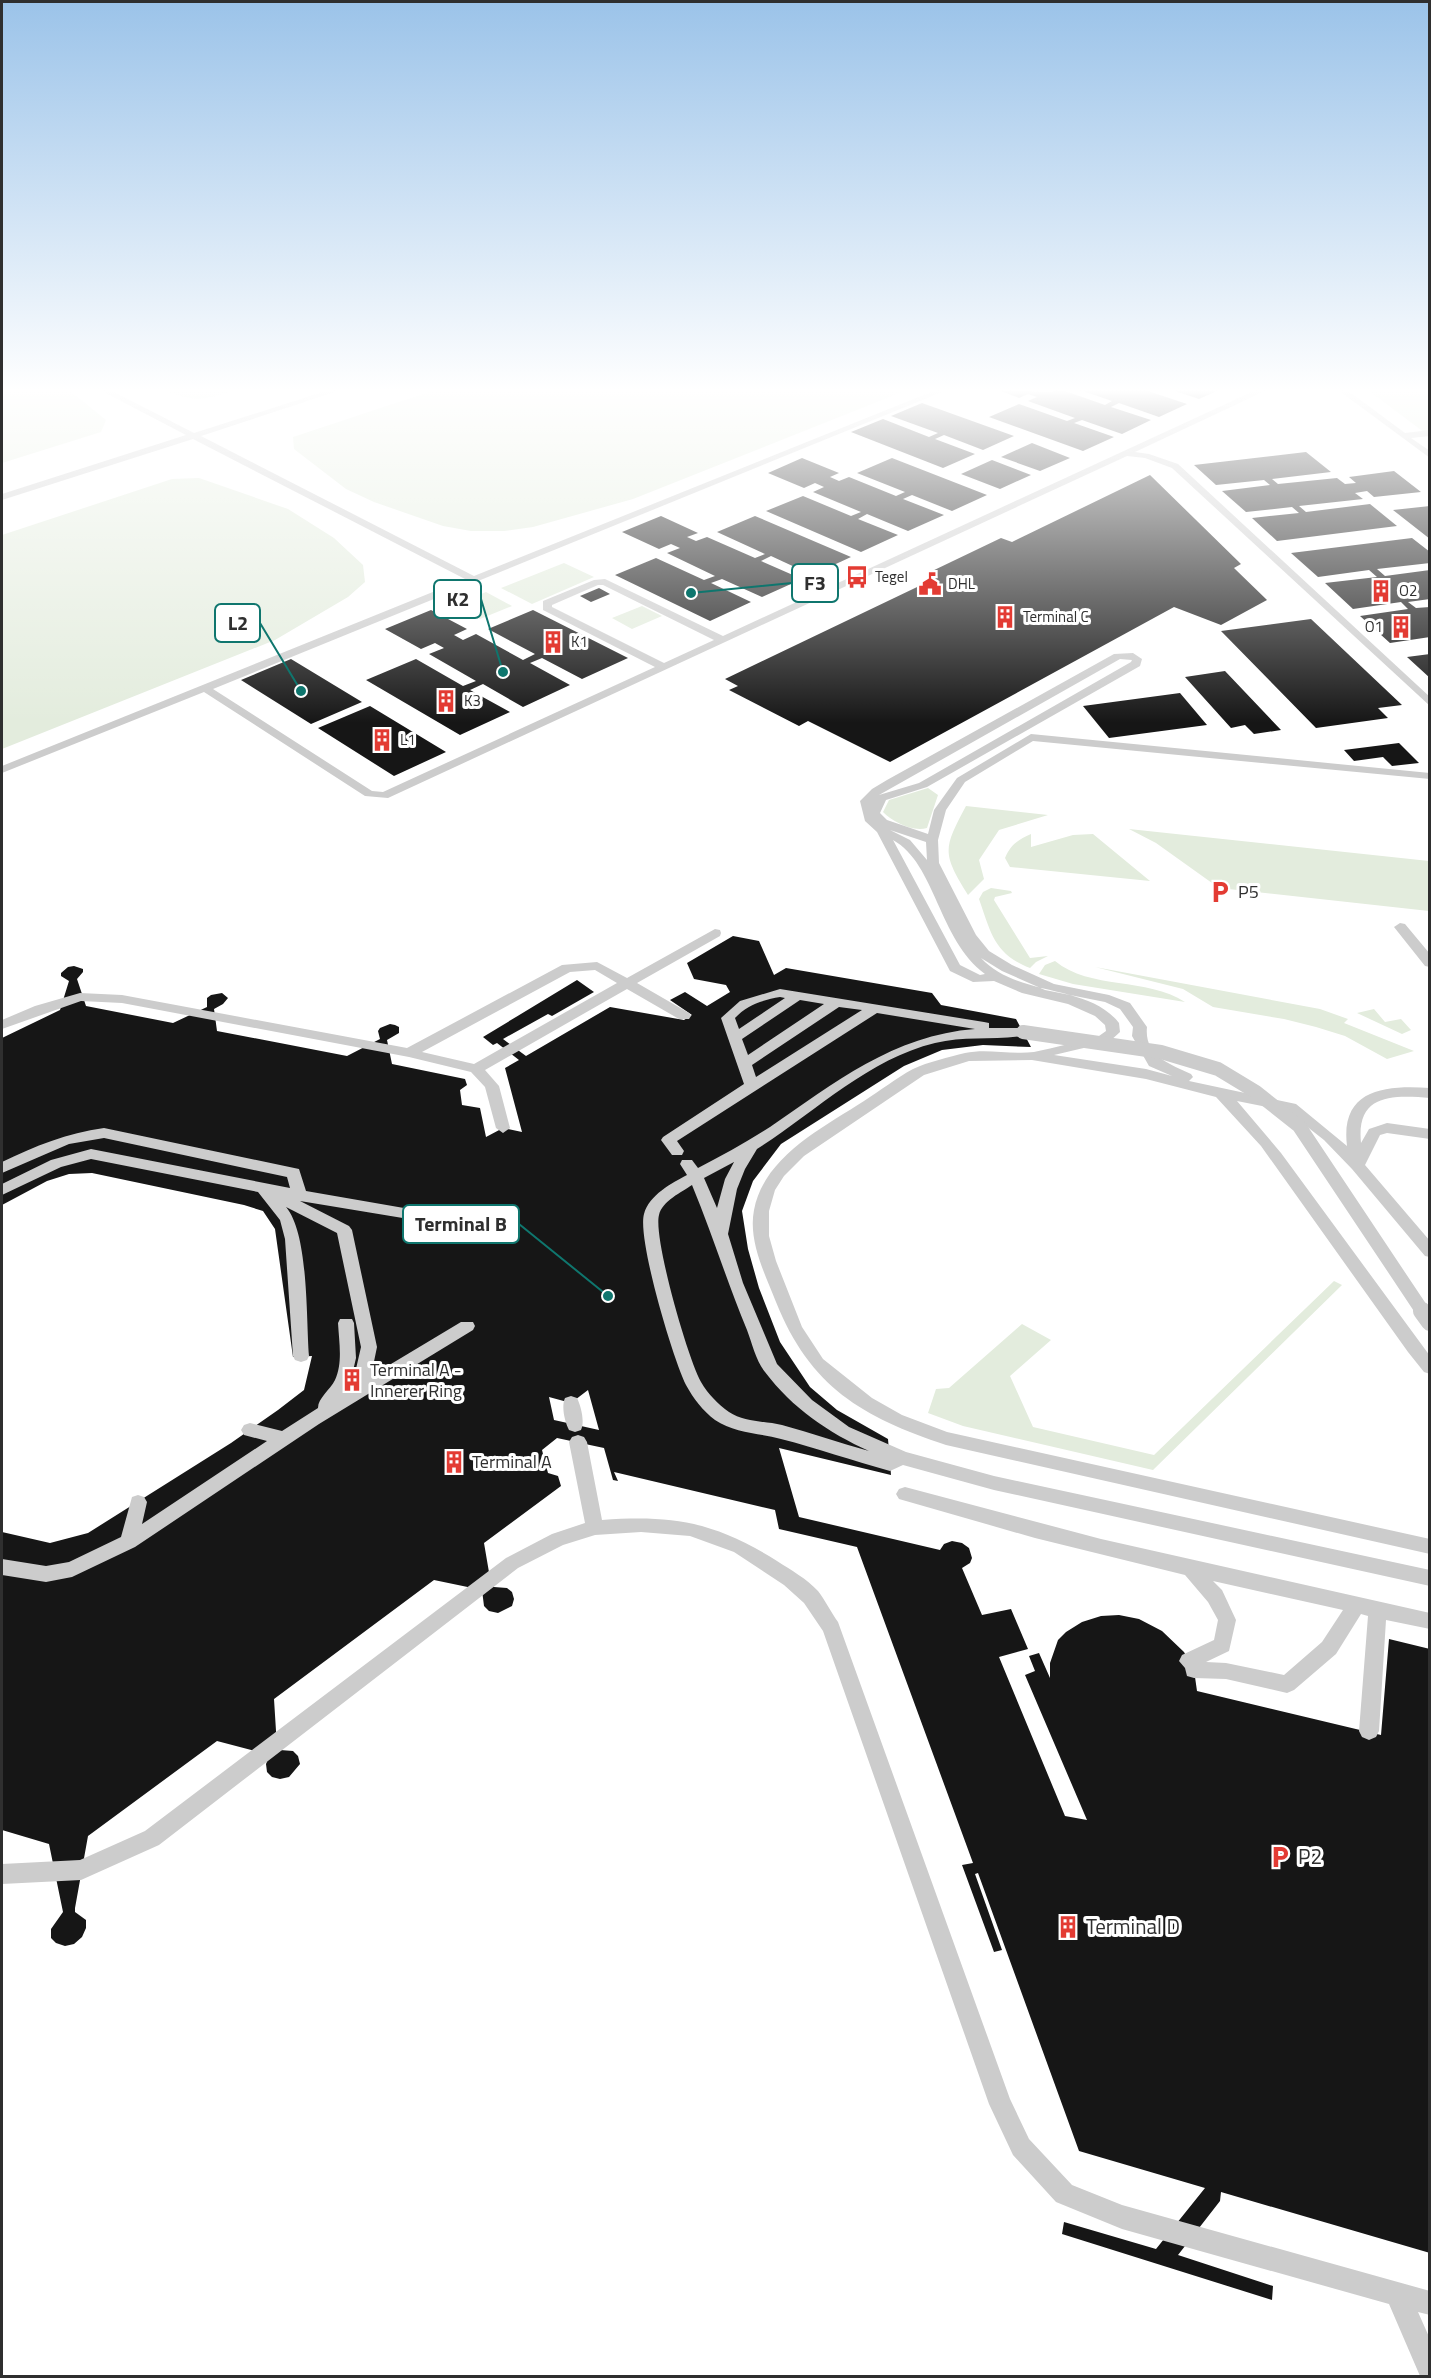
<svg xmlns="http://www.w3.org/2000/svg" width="1431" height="2378" viewBox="0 0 1431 2378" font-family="'Titillium Web',sans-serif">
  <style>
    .green { fill: #e3ecdd }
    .building { fill: #161616; fill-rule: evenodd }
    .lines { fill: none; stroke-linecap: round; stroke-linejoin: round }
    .lane { fill: #ccc; fill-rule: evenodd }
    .lane-bridge-far1 { stroke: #ccc; stroke-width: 14 }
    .lane-bridge { stroke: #ccc; stroke-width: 18 }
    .labels { text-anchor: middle; stroke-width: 6; stroke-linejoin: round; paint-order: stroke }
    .far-poi-label { font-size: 15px; fill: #2f2f2f; stroke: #fff; text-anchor: start }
    .poi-label { font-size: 18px; fill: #2f2f2f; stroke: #fff; text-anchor: start }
    .near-poi-label { font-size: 21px; fill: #2f2f2f; stroke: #fff; text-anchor: start }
    .leader { fill: none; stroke: #0f766e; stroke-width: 2 }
    .callout-dot { fill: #0f766e; stroke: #fff; stroke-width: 2 }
    .callout { fill: #fff; stroke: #0f766e; stroke-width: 2 }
    .callout-label { font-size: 20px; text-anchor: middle; font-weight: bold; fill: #2f2f2f }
  </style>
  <rect width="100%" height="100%" fill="#fff"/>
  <path class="green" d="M2 390H69L106 420 101 432 2 463Z
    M161 390H236C201 401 196 402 161 390Z
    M435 390H907L633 499 533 527 504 531H471L443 526 374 502 346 489 294 449 293 437Z
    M1368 390H1429V436Z
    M199 478 288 509 334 538 363 565 365 582 348 597 275 640 2 749V535L172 479Z
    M564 563 594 577 532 604 501 588Z
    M486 592 512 606 480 619 454 605Z
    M642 606 662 616 632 629 612 618Z
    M928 788 938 795 927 828C912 832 893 822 883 812L889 800Z
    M966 806 1048 815 999 830 979 860 984 879 968 895C942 853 943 849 966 806Z
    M1129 829 1429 861V911L1219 888 1156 843Z
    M1031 834V847L1073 835 1093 834 1150 881 1010 867 1005 858C1011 844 1018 840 1031 834Z
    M991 888 1011 891 1012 893 995 897 994 900 1030 958 1048 956 1036 962 1030 968C994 954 991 933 979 899L983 892Z
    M1055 961C1090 990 1147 977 1185 1002L1073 984 1039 974 1045 965Z
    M1095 967 1320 1009 1348 1019 1344 1023 1414 1051 1387 1059 1345 1036 1316 1027 1284 1019 1213 1007 1183 989Z
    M1374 1009 1385 1022 1401 1019 1411 1030 1402 1034 1357 1013Z
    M1334 1281 1342 1285 1153 1470 963 1426 928 1413 936 1389 949 1388 1022 1324 1051 1340 1010 1376 1033 1427 1154 1455Z"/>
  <path class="building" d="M998 390 1049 392 1062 390 1105 405 1112 401 1080 390H1145L1187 404 1159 417 1119 403 1111 407 1151 420 1122 434 1082 420 1074 423 1114 437 1083 451 989 417 1019 404 1067 421 1075 418 1028 401 1037 397 1028 394 1019 398Z
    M1172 390H1219L1199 399Z
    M922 403 1014 436 983 450 944 435 935 439 975 454 943 468 851 432 883 419 929 437 938 433 891 416Z
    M1032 443 1070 458 1040 471 1001 457Z
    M1306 452 1331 472 1272 479 1278 484 1337 478 1345 484 1356 483 1349 477 1394 471 1421 492 1374 497 1367 491 1355 493 1363 499 1299 506 1306 512 1370 504 1397 526 1277 541 1252 518 1299 513 1292 507 1246 512 1222 491 1270 485 1264 480 1216 485 1194 465Z
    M802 458 839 473 830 477 839 481 849 477 896 496 905 492 857 473 892 458 987 495 952 511 912 495 903 499 944 515 908 531 867 514 858 519 898 535 861 552 766 511 803 496 851 516 861 512 813 492 824 487 815 483 804 488 768 473Z
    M992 460 1031 475 1000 489 961 474Z
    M1150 475 1241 564 1234 568 1267 600 1221 625 1174 607 890 762 808 721 799 726 729 690 738 686 725 679 938 577 928 573 1001 538 1012 542Z
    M1430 506V539L1393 510Z
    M661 516 698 533 687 537 696 541 707 537 755 558 765 554 717 532 755 516 851 557 812 575 771 556 761 561 802 579 762 597 722 579 711 583 751 602 710 621 615 575 656 558 704 580 715 576 667 553 680 548 671 544 659 549 622 532Z
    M1412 538 1430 552V563L1377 569 1385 576 1430 570V599L1408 602 1416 608 1430 607V637L1390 643 1360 616 1408 609 1401 602 1353 609 1325 583 1377 577 1369 570 1318 577 1291 553Z
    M599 588 610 594 591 602 580 596Z
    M431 610 467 629 454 635 463 640 476 634 523 660 535 654 488 629 533 610 628 658 582 679 542 658 530 663 570 685 523 707 483 684 470 690 510 712 460 735 366 680 416 659 463 686 476 681 429 654 444 648 435 643 421 649 385 629Z
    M1311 619 1402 705 1378 708 1388 718 1316 728 1221 631Z
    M1430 654V678L1407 657Z
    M291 659 362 702 311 724 241 680Z
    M1225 671 1281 730 1254 734 1245 725 1231 728 1185 677Z
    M1180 693 1207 725 1109 738 1083 706Z
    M370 706 446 752 394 776 318 728Z
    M1399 743 1419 763 1392 766 1383 757 1354 761 1344 750Z
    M733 936 759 941 774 975 786 968 932 993 941 1005 1016 1019 1031 1047 983 1045 942 1050 904 1066 781 1144 753 1181 742 1211 748 1249 759 1288 780 1342 810 1387 837 1410 888 1439 891 1475 779 1448 799 1517 940 1550 944 1544 952 1541 962 1543 969 1548 972 1558 970 1563 962 1568 982 1615 1011 1609 1028 1649 999 1657 1065 1816 1087 1820 1025 1675 1035 1671 1029 1656 1039 1653 1050 1678V1663L1058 1640 1066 1632 1082 1622 1101 1616 1119 1615 1139 1619 1162 1631 1184 1652 1194 1670 1197 1691 1381 1735 1389 1639 1430 1649V2253L1221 2192 1220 2201 1178 2255 1273 2286 1272 2300 1062 2234 1064 2222 1156 2249 1205 2188 1079 2151 978 1873 975 1874 1002 1950 994 1952 962 1865 973 1863 857 1547 779 1529 775 1510 614 1472 618 1481 613 1480 604 1448 557 1438 542 1450 548 1473 558 1476 561 1486 484 1543 491 1584 494 1587 507 1588 512 1592 514 1599 512 1606 498 1613 489 1611 484 1606 482 1590 434 1580 274 1699 277 1747 280 1750 293 1751 298 1756 300 1764 289 1777 280 1779 272 1777 267 1772 266 1764 269 1757 267 1754 217 1741 88 1836 75 1908V1912L86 1920V1928L82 1937 74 1944 65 1946 56 1943 51 1938V1929L63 1912 49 1844 2 1830V1532L50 1543 88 1533 231 1443 278 1410 304 1390 312 1356 293 1357 275 1229 263 1211 244 1205 92 1173 69 1174 47 1181 2 1205V1038L60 1010 69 981 61 976V973L68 967 74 966 83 969V972L77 979 86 1006 173 1023 207 1007V998L211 995 222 993 228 998 223 1004 214 1009 217 1031 347 1056 380 1039 378 1031 380 1028 390 1024 395 1025 399 1027V1033L387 1040 392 1064 465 1079 467 1085 460 1090 462 1105 480 1108 486 1137 503 1128 522 1132 505 1068 519 1060 497 1043 493 1045 483 1037 577 980 594 992 552 1016 548 1014 503 1039 526 1056 610 1007 684 1020 692 1015 670 1000 685 992 707 1006 730 992 726 985 694 979 687 963ZM588 1390 599 1430 554 1420 549 1397 571 1403Z"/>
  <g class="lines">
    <path class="lane" d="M100 390H110L194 433 329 390H341L201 436 474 576 936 390H947L213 689 372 791 383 792 655 667 543 610V601L594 580 605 579 723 636 1256 390H1267L1135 452 1149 454 1178 464 1430 697V706L1172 468 1145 458 1127 456 388 798 365 796 204 692 2 773V766L465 579 193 439 2 500V494L186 435ZM598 585H603L714 640 664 663 552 607V605Z
      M1338 390H1347L1405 433 1430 430V436L1411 438 1430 451V458Z
      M1133 653 1142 659 1140 666 927 787 886 800 880 813 887 820 928 834 934 810 957 778 1031 734 1430 773V779L1033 741 965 782 946 810 938 840 939 863 976 935 989 951 1012 965 1054 984 1109 995 1130 1003 1147 1027C1144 1056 1170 1064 1191 1074L1193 1077 1189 1081 1296 1104 1347 1146C1340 1089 1385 1085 1430 1088V1098C1392 1095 1356 1094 1361 1143L1369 1129 1387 1123 1430 1129V1139L1387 1133 1380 1135 1365 1165 1430 1241V1257L1425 1256 1352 1169 1324 1140 1287 1111 1237 1101 1281 1153 1430 1356V1374L1424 1372 1408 1352 1261 1146 1216 1097 1146 1079 1032 1060 969 1061 924 1075 804 1156 784 1176 775 1190 769 1211V1236L776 1261 802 1327 823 1359 872 1398 902 1415 947 1432 1430 1539V1554L946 1445C862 1417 810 1387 776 1302 765 1274 748 1241 754 1210 764 1157 822 1128 864 1101 880 1091 896 1078 913 1069 928 1062 949 1057 965 1053 987 1048 1011 1055 1034 1052 1055 1048 1078 1041 1099 1036L1106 1031 1105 1025 1095 1016 1068 1004 1022 993 994 981 973 982 950 971 877 832 865 821 860 801 872 789 887 780 1114 654ZM1120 659 1132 660 1131 662 919 783 879 795ZM890 830 926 842 927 860 910 840ZM893 840C936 864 938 939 985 974L980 975 960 965ZM981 958 1002 971 1045 990 1105 1002 1120 1009 1133 1027 1132 1036 1149 1066 1172 1076 1146 1069 1054 1055 1109 1042 1120 1032 1119 1023C1088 983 1018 998 981 958Z
      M1400 923 1405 924 1430 954V967L1425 966 1394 927Z
      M715 929 720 930 721 933 720 936 637 983 689 1013 691 1016 689 1019H679L627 989 485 1070 499 1086 510 1128 503 1133 496 1128 485 1087 471 1072 409 1057 122 1003 81 1001 2 1029V1020L35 1006 80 993 122 995 407 1048 562 965 597 962 627 978ZM595 970 617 983 474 1064 422 1052 570 972Z
      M780 989 984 1022 989 1023V1028H1023L1030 1032C1027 1036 1028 1036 1022 1036 993 1040 964 1036 935 1043 868 1059 814 1113 757 1149L745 1169 737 1189 728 1234 743 1283 777 1364 812 1400 849 1427 906 1452 994 1476 1430 1570V1586L994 1490 903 1465 890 1471C853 1461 817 1448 781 1439 759 1433 734 1433 715 1420 703 1411 693 1398 686 1385 673 1359 637 1239 644 1214 649 1195 672 1183 687 1175L680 1164 682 1160H692L698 1168C723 1155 747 1142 770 1127 834 1083 894 1035 975 1029L877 1013 677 1141 684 1151 682 1155H672L661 1140 663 1137 744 1084 721 1018 740 1001ZM780 997 785 998 739 1029 735 1018C747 1005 763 1000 780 997ZM800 1000 824 1004 748 1055 742 1039ZM839 1007 862 1010 756 1077 752 1065ZM734 1162 725 1179 717 1208 704 1178ZM692 1185C712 1233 727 1282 747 1330 752 1343 756 1361 765 1372 792 1408 829 1433 869 1451 840 1443 811 1433 782 1425 764 1421 744 1422 729 1412 718 1404 708 1394 701 1382 688 1359 653 1238 659 1215 662 1201 682 1192 692 1185Z
      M104 1128 299 1169 306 1191 450 1216 453 1220 450 1224 445 1225 300 1201 349 1226 352 1230 377 1347 371 1376 461 1322H473L475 1326 473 1330 319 1424 135 1547 72 1577 46 1582 2 1575V1559L46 1566 69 1562 121 1537 132 1497 138 1495 144 1497 147 1502 142 1524 267 1441 244 1435 241 1430 244 1425 250 1423 282 1431 318 1408C318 1398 330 1390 335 1380 343 1363 339 1341 338 1323L340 1319H352L354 1323 356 1358 350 1384 353 1382 361 1347 337 1233 286 1207C309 1234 306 1319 309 1356L307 1360 301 1362 295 1360 293 1356 285 1239 280 1220 258 1192 91 1159 61 1167 2 1195V1184L51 1160 91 1149 290 1188 287 1177 104 1138 69 1144 2 1173V1162C35 1146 67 1133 104 1128Z
      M571 1396 577 1398C581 1406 585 1422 581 1430L575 1432 569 1430C565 1422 561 1407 565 1398Z
      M578 1435 584 1437 587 1442 602 1520C674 1515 715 1522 777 1561 791 1570 807 1579 818 1591 825 1600 831 1612 838 1622L1010 2099 1029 2139 1072 2185 1122 2205 1430 2291V2315L1418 2312 1430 2339V2376H1420L1389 2304 1122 2229 1056 2202 1013 2155 989 2104 823 1631 804 1603 784 1585 734 1552 690 1536 641 1532 595 1535 563 1545 518 1568 159 1845 81 1880 2 1884V1864L80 1860 145 1831 506 1558 552 1534 585 1523 569 1442 572 1437Z
      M905 1487 1101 1539 1430 1613V1629L1386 1620 1379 1731 1376 1737 1369 1740 1362 1737 1359 1731 1368 1616 1361 1614 1336 1654 1294 1690 1287 1693 1226 1679 1194 1678 1187 1676 1185 1668 1179 1661 1182 1655 1214 1640 1218 1620 1208 1602 1185 1575 1035 1538 899 1499 896 1494 899 1489ZM1213 1581 1343 1610 1322 1642 1284 1675 1226 1663 1206 1662 1229 1651 1236 1620 1222 1590Z"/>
    <path class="lane-bridge-far1" d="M1023 1032 1161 1052 1218 1069 1256 1092 1299 1126 1423 1312"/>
    <path class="lane-bridge" d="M1422 1311 1430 1322"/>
  </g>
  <linearGradient id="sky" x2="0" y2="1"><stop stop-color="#9bc3e9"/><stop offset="0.54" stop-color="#fff"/><stop offset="1" stop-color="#fff" stop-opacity="0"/></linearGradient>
  <rect width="1431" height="723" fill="url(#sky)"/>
  <defs>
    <g id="bus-bare" transform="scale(1.8)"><path d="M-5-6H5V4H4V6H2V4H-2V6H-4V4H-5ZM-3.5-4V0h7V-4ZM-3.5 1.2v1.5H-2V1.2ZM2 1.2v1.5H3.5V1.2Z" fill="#e33b33" stroke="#fff" stroke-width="2.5" paint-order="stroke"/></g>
    <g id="civic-bare" transform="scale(1.8)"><path d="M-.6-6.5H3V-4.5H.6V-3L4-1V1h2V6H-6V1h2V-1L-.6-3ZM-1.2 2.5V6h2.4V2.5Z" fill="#e33b33" stroke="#fff" stroke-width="2.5" paint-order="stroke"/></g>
    <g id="building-bare" transform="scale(1.8)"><path d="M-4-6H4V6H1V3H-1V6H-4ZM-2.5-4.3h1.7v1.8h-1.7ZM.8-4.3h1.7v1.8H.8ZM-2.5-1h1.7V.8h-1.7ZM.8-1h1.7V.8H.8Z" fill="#e33b33" stroke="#fff" stroke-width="2.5" paint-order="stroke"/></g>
    <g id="parking-bare" transform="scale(1.8)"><path d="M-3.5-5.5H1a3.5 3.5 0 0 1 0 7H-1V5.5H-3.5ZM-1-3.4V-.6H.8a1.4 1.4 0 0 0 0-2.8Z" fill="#e33b33" stroke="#fff" stroke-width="2.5" paint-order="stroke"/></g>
  </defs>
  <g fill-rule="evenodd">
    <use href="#bus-bare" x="857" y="577"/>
    <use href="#civic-bare" x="930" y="584"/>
    <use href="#building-bare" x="1381" y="591"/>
    <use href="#building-bare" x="1005" y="617"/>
    <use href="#building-bare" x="1401" y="627"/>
    <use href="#building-bare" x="553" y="642"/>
    <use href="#building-bare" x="446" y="701"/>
    <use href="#building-bare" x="382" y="740"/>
    <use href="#parking-bare" x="1220" y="892"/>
    <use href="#building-bare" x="352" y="1380"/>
    <use href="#building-bare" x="454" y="1462"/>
    <use href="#parking-bare" x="1280" y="1857"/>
    <use href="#building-bare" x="1068" y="1927"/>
  </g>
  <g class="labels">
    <g class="far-poi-label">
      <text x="875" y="582">Tegel</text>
      <text x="948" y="589">DHL</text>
      <text x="1399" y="596">O2</text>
      <text x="1023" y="622">Terminal C</text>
      <text x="1383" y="632" text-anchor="end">O1</text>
      <text x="571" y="647">K1</text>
      <text x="464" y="706">K3</text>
      <text x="400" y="745">L1</text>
    </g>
    <g class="poi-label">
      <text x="1238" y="898">P5</text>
      <text x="370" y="1376">Terminal A -<tspan x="370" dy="21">Innerer Ring</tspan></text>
      <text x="472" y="1468">Terminal A</text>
    </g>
    <g class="near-poi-label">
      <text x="1298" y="1864">P2</text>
      <text x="1086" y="1934">Terminal D</text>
    </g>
  </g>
  <path class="leader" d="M691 593L792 583M503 672L481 599M301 691L260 623M608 1296L519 1224"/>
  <g class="callout-dot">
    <circle cx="691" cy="593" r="6"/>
    <circle cx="503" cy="672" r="6"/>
    <circle cx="301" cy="691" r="6"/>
    <circle cx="608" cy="1296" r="6"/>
  </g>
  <g class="callout">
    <rect x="792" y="564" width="46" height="38" rx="6"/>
    <rect x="434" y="580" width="47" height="38" rx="6"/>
    <rect x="215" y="604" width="45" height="38" rx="6"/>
    <rect x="403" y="1205" width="116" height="38" rx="6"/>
  </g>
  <g class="callout-label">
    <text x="815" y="590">F3</text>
    <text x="458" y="606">K2</text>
    <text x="238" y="630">L2</text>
    <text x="461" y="1231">Terminal B</text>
  </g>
  <rect width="1431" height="2378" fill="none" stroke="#2f2f2f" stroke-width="6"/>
</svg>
